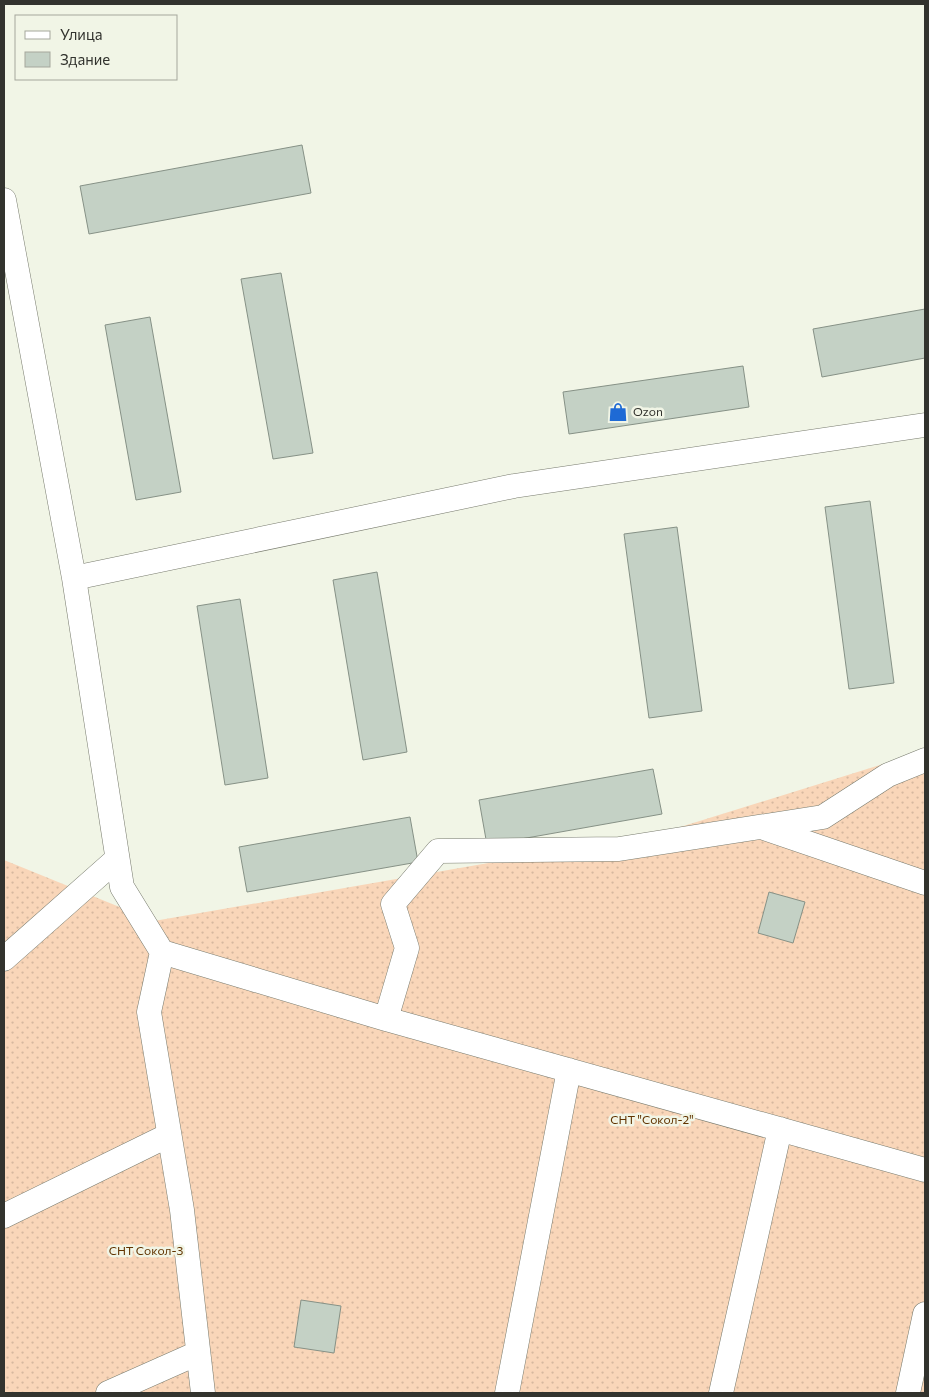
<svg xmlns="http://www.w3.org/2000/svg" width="929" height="1397" viewBox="0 0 929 1397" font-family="Commissioner,sans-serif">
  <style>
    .garden { fill: url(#garden-dots) }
    .building { fill: #c4d1c5; stroke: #869186 }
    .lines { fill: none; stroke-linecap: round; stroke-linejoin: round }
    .minor-casing { stroke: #787b6e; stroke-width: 25 }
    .minor { stroke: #fff; stroke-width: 24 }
    .labels { text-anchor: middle; stroke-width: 5; stroke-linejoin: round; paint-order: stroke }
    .poi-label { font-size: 12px; fill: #32332e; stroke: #f1f5e6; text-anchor: start }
    .park-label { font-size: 12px; fill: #613400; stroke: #f1f5e6 }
  </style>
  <defs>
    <pattern id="garden-dots" width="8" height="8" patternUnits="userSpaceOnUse" patternTransform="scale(1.25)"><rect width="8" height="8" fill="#f9d6b9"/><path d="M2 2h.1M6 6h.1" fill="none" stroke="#d6b89f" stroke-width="1.8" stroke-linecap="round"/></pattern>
  </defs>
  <rect width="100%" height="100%" fill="#f1f5e6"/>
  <path class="garden" d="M925 751V1393H4V860L154 921 661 833Z"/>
  <path class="building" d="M302 145 311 193 89 234 80 186Z
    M281 273 313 453 273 459 241 279Z
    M925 309V358L822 377 813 329Z
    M150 317 181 492 136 500 105 325Z
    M743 366 749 407 569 434 563 392Z
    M870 501 894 683 849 689 825 507Z
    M677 527 702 711 649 718 624 534Z
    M377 572 407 752 363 760 333 580Z
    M240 599 268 778 225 785 197 606Z
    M653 769 662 814 487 845 479 800Z
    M410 817 418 862 247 892 239 847Z
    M769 892 805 902 793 943 758 933Z
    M301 1300 341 1306 334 1353 294 1347Z"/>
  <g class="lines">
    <g class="minor-casing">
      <path id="minor" d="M4 200 74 578 514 486 925 425
        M74 578 122 887 162 952 386 1019 407 948 393 904 438 851 619 849 823 817 888 775 925 760
        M764 828 925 883
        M162 952 149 1012 182 1210 203 1393
        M4 959 117 859
        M386 1019 925 1170
        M4 1216 169 1135
        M108 1393 198 1353
        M507 1393 569 1070
        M721 1393 780 1129
        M908 1393 925 1314"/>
    </g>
    <use href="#minor" class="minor"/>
  </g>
  <defs>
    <g id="shop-bare" transform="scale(1.5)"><path d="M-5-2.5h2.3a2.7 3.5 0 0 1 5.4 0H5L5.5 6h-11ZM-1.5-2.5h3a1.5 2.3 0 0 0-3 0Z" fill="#1e6ad5" stroke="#f1f5e6" stroke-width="2.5" paint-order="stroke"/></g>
  </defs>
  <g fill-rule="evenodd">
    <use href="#shop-bare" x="618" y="412"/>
  </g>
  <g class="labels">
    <g class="poi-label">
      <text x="633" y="416">Ozon</text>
    </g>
    <g class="park-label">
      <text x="652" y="1124">СНТ "Сокол-2"</text>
      <text x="146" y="1255">СНТ Сокол-3</text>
    </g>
  </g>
  <rect width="929" height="1397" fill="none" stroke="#32332e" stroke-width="10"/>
  <rect x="15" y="15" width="162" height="65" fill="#f1f5e6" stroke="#a5a79c"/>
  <rect x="25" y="31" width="25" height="8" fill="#ffffff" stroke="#a5a79c"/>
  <text x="60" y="40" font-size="15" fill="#32332e">Улица</text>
  <rect x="25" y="52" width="25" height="15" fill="#c4d1c5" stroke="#a5a79c"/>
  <text x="60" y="65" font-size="15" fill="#32332e">Здание</text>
</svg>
